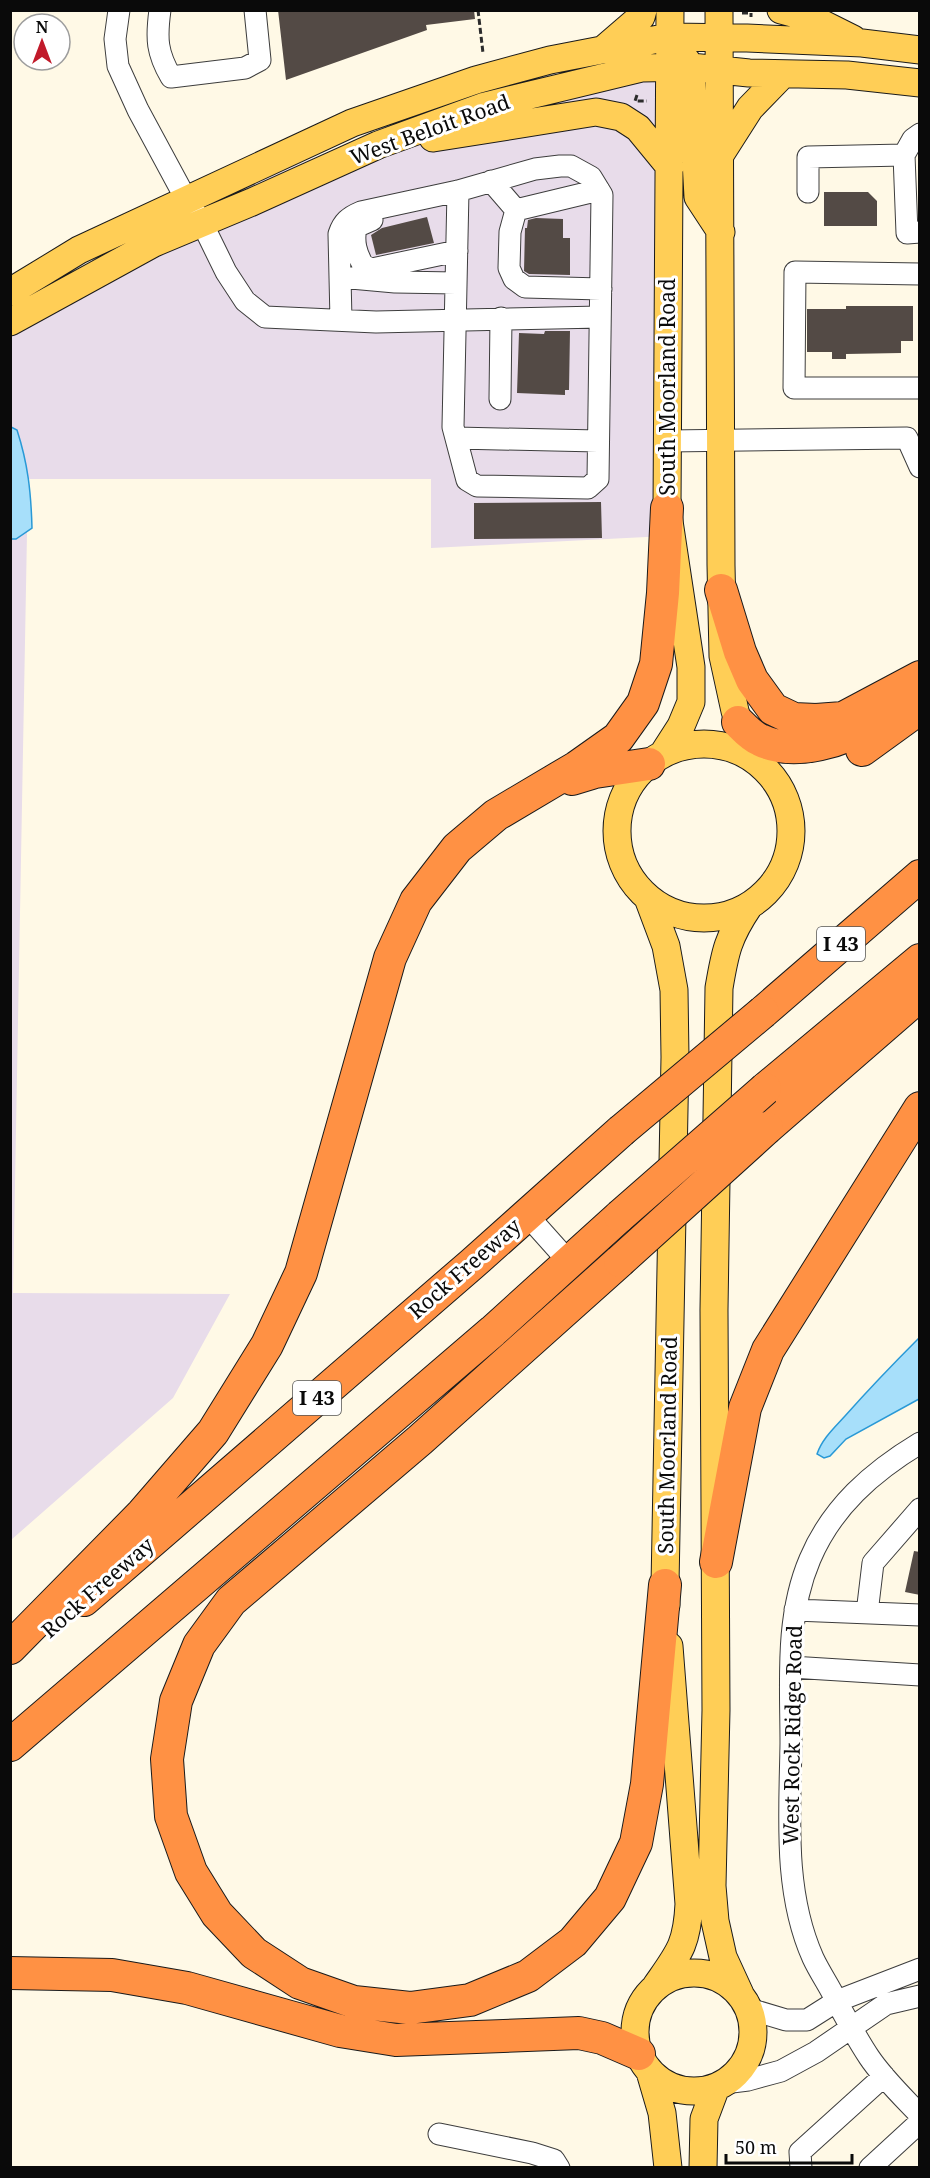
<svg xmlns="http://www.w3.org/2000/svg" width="930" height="2178" viewBox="0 0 930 2178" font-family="'Noto Serif',serif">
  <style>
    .industrial { fill: #e8dcea }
    .water { fill: #a7dffa; stroke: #2999d6; stroke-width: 1.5 }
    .building { fill: #534a45 }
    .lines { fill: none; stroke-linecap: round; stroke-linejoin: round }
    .minor-casing { stroke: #3d3d3d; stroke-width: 23 }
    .major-casing { stroke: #1b1b1b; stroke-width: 29 }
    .highway-casing { stroke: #1b1b1b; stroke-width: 34 }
    .path { stroke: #2c2c2c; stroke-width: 3; stroke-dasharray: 6 3; stroke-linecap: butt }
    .minor { stroke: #fff; stroke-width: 21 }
    .major { stroke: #ffce56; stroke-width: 27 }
    .highway { stroke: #ff9144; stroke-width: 32 }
    .highway-bridge-casing { stroke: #1b1b1b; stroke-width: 34; stroke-linecap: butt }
    .highway-bridge { stroke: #ff9144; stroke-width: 32 }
    .labels { text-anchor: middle; stroke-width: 6; stroke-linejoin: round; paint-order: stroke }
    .shield { fill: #fff; stroke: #545454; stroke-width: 1.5 }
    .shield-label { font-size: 20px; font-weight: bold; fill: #0a0a0a }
    .street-label { font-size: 21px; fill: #0a0a0a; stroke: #fff }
  </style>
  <rect width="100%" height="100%" fill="#fff9e6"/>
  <path class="industrial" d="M669 37 666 536 431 548V479H28L13 1293 230 1294 173 1398 11 1540V306L101 256 290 168 406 118 592 65Z"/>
  <path class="water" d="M11 427 17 430C28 464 31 492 32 528L16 539H10Z
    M919 1338V1399L846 1439 830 1456 824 1458 817 1454C822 1439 834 1428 845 1416 869 1389 894 1363 919 1338Z"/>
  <path class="building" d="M278 10H474L475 19 426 25 427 30 286 80Z
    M824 192H868L877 201V226H824Z
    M427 217 434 243 376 255 371 235 382 228Z
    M536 218 563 219V238H570V275L529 274 524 271 525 228H527L528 220Z
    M846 306H913V341H901V353L846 354V359H832V352H807V309H846Z
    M545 331H570L569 390H565V395L517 393 519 333 544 334Z
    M601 502 602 538 474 539V503Z
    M914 1551 920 1552V1595L905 1592Z"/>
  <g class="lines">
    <g class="minor-casing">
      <path id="minor" d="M119 10 115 39 118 66 138 110 186 199 202 223 226 272 245 301 265 317 376 322 600 317
        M160 10C156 39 157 53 171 77L245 68 260 60 255 10
        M904 155 907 233 920 232
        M491 181 516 210 599 190
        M808 192V157L904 155 913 139 920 134
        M516 210 510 232 509 268 514 279 525 287 601 289
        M372 220 356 227C353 242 356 253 363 265L372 269 457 251
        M920 274 795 272 794 388H920
        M340 277 395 282 456 283
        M341 320 339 234C343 222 349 217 361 212L458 191 535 169 560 166H571L591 177 602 195 598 479 588 488 477 486 467 480 453 427 458 191
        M500 399 501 318
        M456 438 598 441
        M668 441 907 438 920 467
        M527 1215 569 1262
        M920 1443C872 1472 832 1507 810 1559 785 1617 791 1682 791 1743 790 1814 783 1891 813 1958 820 1973 830 1987 837 2002 847 2020 857 2039 869 2057 883 2078 902 2096 920 2115
        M795 1610 920 1615
        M867 1613 873 1563 920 1509
        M791 1667 920 1675
        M749 2009 786 2020H807L837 2001 920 1969
        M724 2083 748 2080 781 2071 816 2052 886 2004 920 1996
        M439 2134 532 2153 554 2160 559 2168
        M801 2168 800 2152 884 2076
        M870 2168 920 2122"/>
    </g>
    <g class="major-casing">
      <path id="major" d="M719 10 721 565 723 656 735 711 748 755
        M781 10 811 18 853 39
        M605 48 641 17 643 10
        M681 53 691 67 698 197 721 232
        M433 138 596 112 621 117 638 128 670 167
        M720 155 750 108 783 74
        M10 292 79 250 352 123 476 80 550 60 669 37 747 38 862 43 920 50
        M10 322 154 243 252 202 378 145 485 106 642 68 691 67 749 73 847 75 920 83
        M617 831a87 87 0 1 1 174 0a87 87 0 1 1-174 0Z
        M663 754 681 726 691 702V667L667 508 670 10
        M648 898 666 946 674 990 675 1057 665 1585 666 1605
        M635 2032a59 59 0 1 1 118 0a59 59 0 1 1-118 0Z
        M656 1986C679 1953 687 1945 689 1904L669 1646
        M740 1994 723 1957 715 1921 712 1886 716 1710 714 1310 719 988C725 952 728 937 749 906
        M650 2072 662 2113 668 2168
        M703 2168 704 2119 716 2087"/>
    </g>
    <g class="highway-casing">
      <path id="highway" d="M721 590 740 652 752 680 773 709 794 719 816 720 843 718 920 677
        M738 722C745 729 751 736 760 740 795 757 845 741 875 721
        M862 750 920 708
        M572 779 595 772 649 764
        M763 1012 920 876
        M765 1089 920 960
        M767 1128 920 995
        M620 1261 420 1440 231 1601 199 1645 176 1701 167 1759 171 1816 191 1872 217 1914 254 1953 300 1983 354 2002 410 2008 470 2000 528 1976 573 1942 610 1898 636 1843 647 1784 665 1585
        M716 1562 745 1408 768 1350 920 1108
        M84 1600 472 1264 621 1131
        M10 1648 142 1514 213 1432 267 1345 301 1273 390 958 416 901 457 848 496 815 577 767 618 738 643 703 656 664 663 593 667 508
        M10 1745 493 1331 620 1216
        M10 1973 112 1975 187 1988 340 2031 396 2040 579 2033 602 2038 639 2054"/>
    </g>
    <path class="path" d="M478 10 483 53
      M742 13H751V17
      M637 95 635 101H647"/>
    <use href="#minor" class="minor"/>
    <use href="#major" class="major"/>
    <use href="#highway" class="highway"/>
    <g class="highway-bridge-casing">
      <path id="highway-bridge" d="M621 1131 763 1012
        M620 1216 765 1089
        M620 1261 767 1128"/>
    </g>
    <use href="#highway-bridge" class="highway-bridge"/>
  </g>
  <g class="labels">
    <g class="shield">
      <rect x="817" y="927" width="48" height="34" rx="4.5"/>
      <rect x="293" y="1381" width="48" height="34" rx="4.5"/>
    </g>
    <g class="shield-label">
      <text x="841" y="951">I 43</text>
      <text x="317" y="1405">I 43</text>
    </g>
    <g class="street-label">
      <text transform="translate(430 130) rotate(-20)" y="7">West Beloit Road</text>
      <text transform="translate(668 387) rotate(-90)" y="7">South Moorland Road</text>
      <text transform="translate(465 1269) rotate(-41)" y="7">Rock Freeway</text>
      <text transform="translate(668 1445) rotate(-89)" y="7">South Moorland Road</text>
      <text transform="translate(98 1588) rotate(-41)" y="7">Rock Freeway</text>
      <text transform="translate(793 1735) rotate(-89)" y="7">West Rock Ridge Road</text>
    </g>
  </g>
  <rect width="930" height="2178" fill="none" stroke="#0a0a0a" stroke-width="24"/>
  <g transform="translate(42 42)"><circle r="28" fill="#ffffff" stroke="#9d9d9d" stroke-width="1.5"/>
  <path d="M0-4.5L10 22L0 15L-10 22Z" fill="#c11a2a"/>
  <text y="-9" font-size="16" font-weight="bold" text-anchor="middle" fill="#0a0a0a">N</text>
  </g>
  <path d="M726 2154v9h126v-9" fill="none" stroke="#0a0a0a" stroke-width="3"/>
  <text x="735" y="2154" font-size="18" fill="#0a0a0a" stroke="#ffffff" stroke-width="4.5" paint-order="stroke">50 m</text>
</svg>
